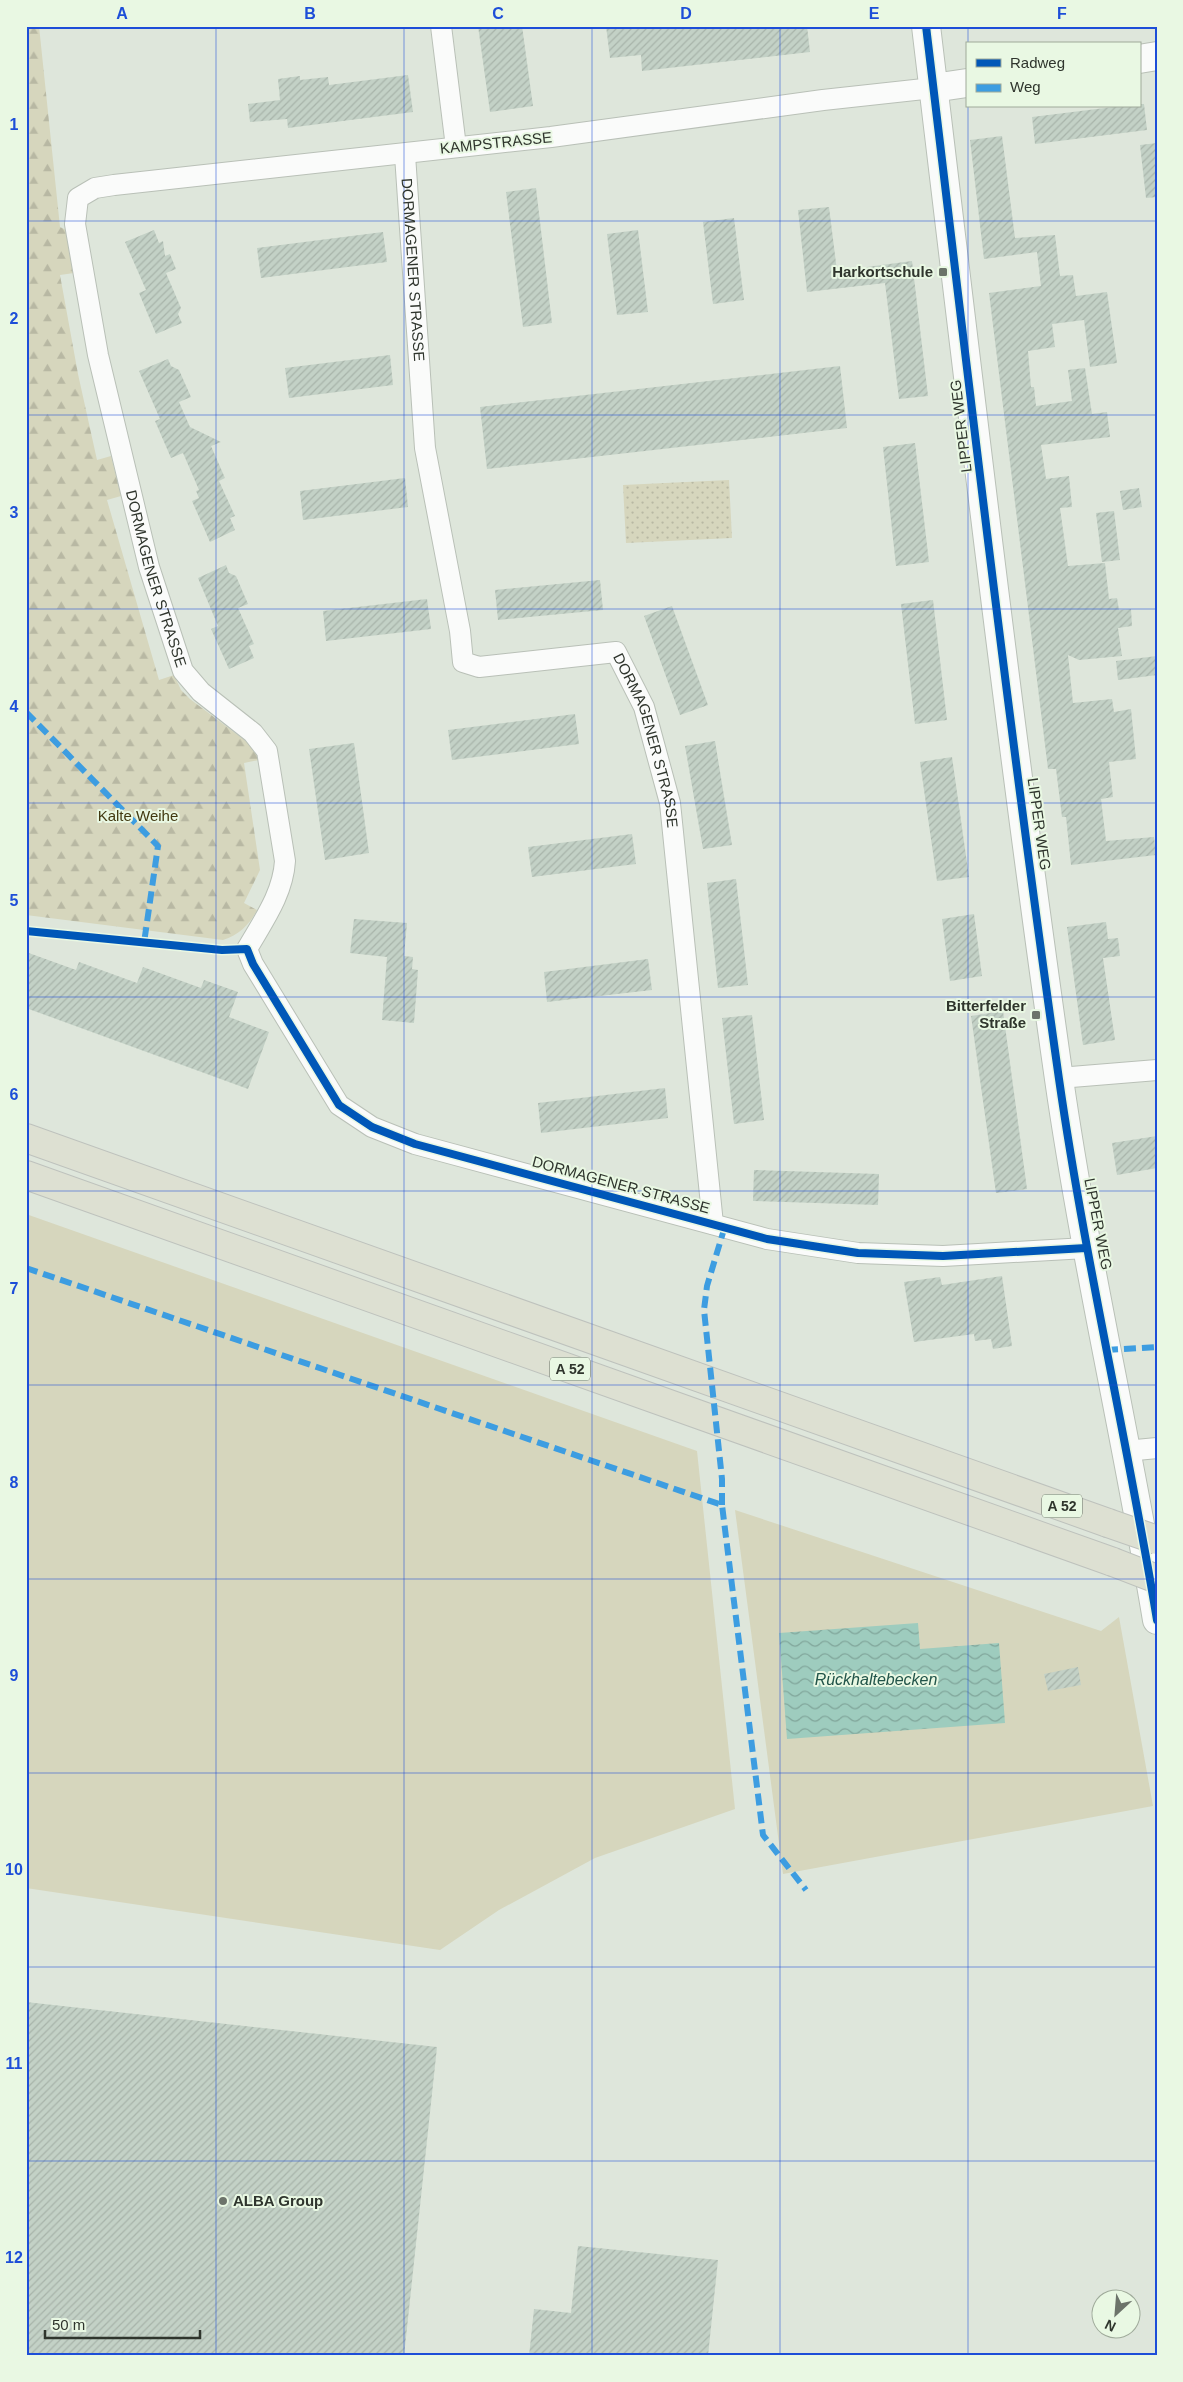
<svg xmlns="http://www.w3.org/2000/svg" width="1183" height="2382" viewBox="0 0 1183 2382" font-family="Helvetica,sans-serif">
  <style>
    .grass { fill: #d6d6bd }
    .forest { fill: url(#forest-firs) }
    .park { fill: url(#park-dots) }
    .water { fill: url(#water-waves) }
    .building { fill: url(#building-hatch) }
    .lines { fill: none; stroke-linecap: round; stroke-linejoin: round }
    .street-casing { stroke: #b9c0b7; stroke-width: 22 }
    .secondary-casing { stroke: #b9c0b7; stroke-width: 30 }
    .highway-casing { stroke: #bec2bd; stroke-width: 30 }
    .street { stroke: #fafbfa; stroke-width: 20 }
    .secondary { stroke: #fafbfa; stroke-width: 28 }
    .highway { stroke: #dde0d2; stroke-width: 28 }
    .highway-bridge-casing { stroke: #bec2bd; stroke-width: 30; stroke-linecap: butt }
    .highway-bridge { stroke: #dde0d2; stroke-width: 28 }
    .quiet { stroke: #3d9de1; stroke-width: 6; stroke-dasharray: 12 6; stroke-linecap: butt }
    .cycleway-casing { stroke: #e9f8e3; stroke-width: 11 }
    .cycleway { stroke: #0057b8; stroke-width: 8 }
    .grid { fill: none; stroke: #1d4ed8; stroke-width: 1; stroke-opacity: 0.55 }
    .poi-dot { fill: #6c736a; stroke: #e9f8e3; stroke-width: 2 }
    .labels { text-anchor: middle; stroke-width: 4; stroke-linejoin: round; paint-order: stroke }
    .shield { fill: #e9f8e3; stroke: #677064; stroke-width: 1 }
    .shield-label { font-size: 14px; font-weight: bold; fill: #2f352d }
    .street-label { font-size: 15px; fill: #2f352d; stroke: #e9f8e3 }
    .poi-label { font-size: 15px; font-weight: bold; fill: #2f352d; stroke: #e9f8e3; text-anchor: end }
    .park-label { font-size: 15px; fill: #423911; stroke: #e9f8e3 }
    .water-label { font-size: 16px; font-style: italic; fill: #215449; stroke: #e9f8e3 }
    .neatline { fill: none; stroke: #1d4ed8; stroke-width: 2 }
    .grid-label { font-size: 16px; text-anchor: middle; font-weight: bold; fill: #1d4ed8 }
  </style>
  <defs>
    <pattern id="forest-firs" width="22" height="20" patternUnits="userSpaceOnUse" patternTransform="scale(1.25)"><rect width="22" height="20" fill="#d6d6bd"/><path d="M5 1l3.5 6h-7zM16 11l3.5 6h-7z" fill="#b8b8a3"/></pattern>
    <pattern id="park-dots" width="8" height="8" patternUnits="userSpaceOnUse" patternTransform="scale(1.25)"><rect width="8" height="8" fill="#d6d6bd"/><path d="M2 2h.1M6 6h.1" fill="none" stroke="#b8b8a3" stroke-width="1.8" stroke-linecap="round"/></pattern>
    <pattern id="water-waves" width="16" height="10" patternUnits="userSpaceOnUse" patternTransform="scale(1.25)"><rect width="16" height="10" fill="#9eccbe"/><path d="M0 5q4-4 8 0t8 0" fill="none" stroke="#81a69b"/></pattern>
    <pattern id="building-hatch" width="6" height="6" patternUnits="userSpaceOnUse" patternTransform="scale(1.25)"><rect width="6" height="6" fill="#c3d1c6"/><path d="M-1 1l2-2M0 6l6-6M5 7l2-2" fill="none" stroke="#a8b4aa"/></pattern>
  </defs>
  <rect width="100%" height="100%" fill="#dee6db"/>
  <path class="grass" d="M26 1214 697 1451 735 1809 595 1858 499 1910 440 1950 26 1888Z
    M735 1510 1101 1631 1119 1617 1153 1806 783 1874Z"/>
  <path class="forest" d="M26 26H39L60 227 68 231 74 273 60 275 78 374 97 460 111 456 121 496 107 500 159 680 174 675 181 690 190 699 251 745 257 752 259 760 244 763 260 870 244 903 257 910C250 924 239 935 223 940L26 915Z"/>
  <path class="park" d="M729 480 732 538 626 543 623 485Z"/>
  <path class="water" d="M918 1623 920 1649 999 1643 1005 1723 787 1739 779 1633Z"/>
  <path class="building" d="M478 26H522L533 106 490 112Z
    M606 26H807L810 52 642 71 641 55 610 58Z
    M408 75 413 112 288 128 287 119 250 122 248 104 280 100 278 79 300 76V80L328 77 329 85Z
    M1139 104H1144L1147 130 1035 144 1032 117 1121 106H1139Z
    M1002 136 1015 238 1055 235 1060 276 1073 275 1076 296 1107 292 1117 363 1090 367 1084 320 1052 324 1055 347 1028 351 1031 387H1034L1036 406 1072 401 1068 370 1085 368 1092 414 1107 412 1110 437 1041 445 1046 479 1069 476 1072 507 1060 508 1068 566 1105 563 1109 599 1117 598 1119 610 1131 609 1132 626 1118 628 1122 656 1079 660 1068 655 1073 703 1112 699 1114 712 1131 709 1136 759 1109 762 1113 797 1101 799 1106 841 1154 837 1156 855 1071 865 1066 817H1062L1056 769H1048L989 293 1041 286 1037 252 984 259 970 140Z
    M1157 143V197L1146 198 1140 145Z
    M536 188 552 323 523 327 506 192Z
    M829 207 837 271 912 261 928 396 899 399 885 283 807 292 798 210Z
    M734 218 744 300 713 304 703 222Z
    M154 230 159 243 163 241 165 256 170 254 176 269 166 273 181 308 178 314 182 323 156 334 139 293 146 290 125 242Z
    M638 230 648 312 617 315 607 234Z
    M383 232 387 262 261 278 257 248Z
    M390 355 393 385 289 398 285 368Z
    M168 359 171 366 179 370 191 397 179 402 190 427 221 442 211 446 225 478 219 481 235 516 230 518 235 530 210 542 192 501 199 498 196 491 199 490 183 453 171 458 155 421 160 419 139 371Z
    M840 366 847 428 487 469 480 407Z
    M915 443 929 562 896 566 883 447Z
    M405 478 408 507 303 520 300 491Z
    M1139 488 1142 507 1123 510 1120 491Z
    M1114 511 1120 560 1102 562 1096 513Z
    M226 565 229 573 236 576 248 604 238 608 254 644 249 646 254 658 229 669 211 629 218 626 198 578Z
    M600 580 603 610 498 620 495 590Z
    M427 599 431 629 326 641 323 611Z
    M933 600 947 720 915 724 901 604Z
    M672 606 708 705 680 715 644 616Z
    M1157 656V675L1118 680 1116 661Z
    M575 714 579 744 452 760 448 730Z
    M715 741 732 845 703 849 685 746Z
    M354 743 369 853 325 860 309 749Z
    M952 757 969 877 937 881 920 762Z
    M632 834 636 864 532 877 528 847Z
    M736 879 748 985 718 988 707 883Z
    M974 914 982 976 950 981 942 919Z
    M354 919 407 923 404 956 413 957 412 969 418 970 414 1023 382 1020 387 957 350 953Z
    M1106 922 1108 939 1118 938 1120 956 1103 958 1115 1040 1083 1045 1067 927Z
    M26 952 76 970 79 962 137 983 143 967 201 988 204 980 238 992 229 1017 269 1032 248 1089 26 1008Z
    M648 959 652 990 547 1002 544 972Z
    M1003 1011 1027 1189 996 1193 971 1016Z
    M752 1015 764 1120 734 1124 722 1018Z
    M665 1088 668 1118 541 1133 538 1103Z
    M1157 1136V1168L1117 1175 1112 1143Z
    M754 1170 879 1174 878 1205 753 1201Z
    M1002 1276 1012 1346 993 1349 991 1339 975 1341 974 1334 914 1342 904 1282 940 1277 942 1285Z
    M1078 1667 1081 1685 1048 1691 1044 1674Z
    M26 2002 437 2047 404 2356H26Z
    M578 2246 718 2260 708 2356H529L534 2309 571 2313Z"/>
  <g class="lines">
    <g class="street-casing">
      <g id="street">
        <path d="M441 26 456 147"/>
        <path id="s1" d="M933 88 823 100 551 137 114 185 95 188 78 198 75 224 98 355 149 567 183 671 201 692 253 733 267 751 285 861C283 894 263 921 247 949L253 964 339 1105 372 1127 415 1144 767 1239 858 1253 943 1256 1086 1248"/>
        <path id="s2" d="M405 155 425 448 460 631 463 662 479 667 616 652 644 707 670 803 713 1224"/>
        <path d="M1059 1078 1157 1070"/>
        <path d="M1126 1451 1157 1448"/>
      </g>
    </g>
    <g class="secondary-casing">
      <path id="secondary" d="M926 26C968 377 1009 729 1059 1079 1085 1260 1127 1439 1157 1620
        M1139 59 1157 56
        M933 88 967 83"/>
    </g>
    <g class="highway-casing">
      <path id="highway" d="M26 1138 1108 1523
        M26 1175 1113 1562"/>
    </g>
    <use href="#street" class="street"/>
    <use href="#secondary" class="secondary"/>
    <use href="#highway" class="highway"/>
    <g class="highway-bridge-casing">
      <path id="highway-bridge" d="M1108 1523 1157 1540
        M1113 1562 1157 1579"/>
    </g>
    <use href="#highway-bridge" class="highway-bridge"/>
    <path class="quiet" d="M26 712 158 846 144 943
      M26 1268 722 1505 763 1835 806 1890
      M1106 1350 1157 1347
      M722 1505V1479L704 1310 707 1286 725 1226"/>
    <g class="cycleway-casing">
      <path id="cycleway" d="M926 26C968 377 1009 729 1059 1079 1085 1260 1127 1439 1157 1620
        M26 931 222 950 247 949 253 964 339 1105 372 1127 415 1144 767 1239 858 1253 943 1256 1086 1248"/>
    </g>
    <use href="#cycleway" class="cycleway"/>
  </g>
  <path class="grid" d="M216 26V2356M404 26V2356M592 26V2356M780 26V2356M968 26V44M968 106V2356M26 221H1157M26 415H1157M26 609H1157M26 803H1157M26 997H1157M26 1191H1157M26 1385H1157M26 1579H1157M26 1773H1157M26 1967H1157M26 2161H1157"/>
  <g class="poi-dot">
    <rect x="938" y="267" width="10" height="10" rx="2.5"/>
    <rect x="1031" y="1010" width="10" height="10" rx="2.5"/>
    <circle cx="223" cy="2201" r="5"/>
  </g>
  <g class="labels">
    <g class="shield">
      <rect x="550" y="1357.5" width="40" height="23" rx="4"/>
      <rect x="1042" y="1494.5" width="40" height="23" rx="4"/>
    </g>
    <g class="shield-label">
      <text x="570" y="1374">A 52</text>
      <text x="1062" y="1511">A 52</text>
    </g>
    <g class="street-label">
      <text transform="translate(496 143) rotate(-6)" y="5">KAMPSTRASSE</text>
      <text dy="5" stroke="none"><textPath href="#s2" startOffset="115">DORMAGENER STRASSE</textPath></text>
      <text transform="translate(961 426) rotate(-97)" y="5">LIPPER WEG</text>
      <text dy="5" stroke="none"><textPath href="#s1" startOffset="1254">DORMAGENER STRASSE</textPath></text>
      <text dy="5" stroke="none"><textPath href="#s2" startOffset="760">DORMAGENER STRASSE</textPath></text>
      <text transform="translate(1039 824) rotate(82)" y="5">LIPPER WEG</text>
      <text transform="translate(621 1185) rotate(15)" y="5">DORMAGENER STRASSE</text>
      <text transform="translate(1098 1224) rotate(79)" y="5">LIPPER WEG</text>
    </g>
    <g class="poi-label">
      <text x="933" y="277">Harkortschule</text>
      <text x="1026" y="1011">Bitterfelder<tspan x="1026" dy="17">Straße</tspan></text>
      <text x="233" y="2206" text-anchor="start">ALBA Group</text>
    </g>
    <g class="park-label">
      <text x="138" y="821">Kalte Weihe</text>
    </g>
    <g class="water-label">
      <text x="876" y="1685">Rückhaltebecken</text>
    </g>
  </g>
  <rect width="1183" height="2382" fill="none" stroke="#e9f8e3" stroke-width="55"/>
  <rect x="966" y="42" width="175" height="65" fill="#e9f8e3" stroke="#9faa9a"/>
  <rect x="976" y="59" width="25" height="8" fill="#0057b8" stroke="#9faa9a"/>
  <text x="1010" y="68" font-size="15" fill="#2f352d">Radweg</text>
  <rect x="976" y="84" width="25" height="8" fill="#3d9de1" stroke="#9faa9a"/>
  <text x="1010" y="92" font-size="15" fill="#2f352d">Weg</text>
  <g transform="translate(1116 2314) rotate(206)"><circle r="24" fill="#e9f8e3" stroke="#9faa9a"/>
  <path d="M0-4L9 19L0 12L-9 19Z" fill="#6c736a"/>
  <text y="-8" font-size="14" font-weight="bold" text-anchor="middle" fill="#2f352d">N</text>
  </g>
  <path d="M45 2330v8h155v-8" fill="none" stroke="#2f352d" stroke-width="2.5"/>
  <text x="52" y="2330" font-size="15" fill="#2f352d" stroke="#e9f8e3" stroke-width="4" paint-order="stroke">50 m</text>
  <rect x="28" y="28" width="1128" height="2326" class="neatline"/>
  <g class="grid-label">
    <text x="122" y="19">A</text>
    <text x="310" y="19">B</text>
    <text x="498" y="19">C</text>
    <text x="686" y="19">D</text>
    <text x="874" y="19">E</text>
    <text x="1062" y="19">F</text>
    <text x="14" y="130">1</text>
    <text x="14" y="324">2</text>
    <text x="14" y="518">3</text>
    <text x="14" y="712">4</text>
    <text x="14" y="906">5</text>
    <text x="14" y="1100">6</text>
    <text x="14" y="1294">7</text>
    <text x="14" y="1488">8</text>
    <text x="14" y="1681">9</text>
    <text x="14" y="1875">10</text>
    <text x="14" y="2069">11</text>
    <text x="14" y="2263">12</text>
  </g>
</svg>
